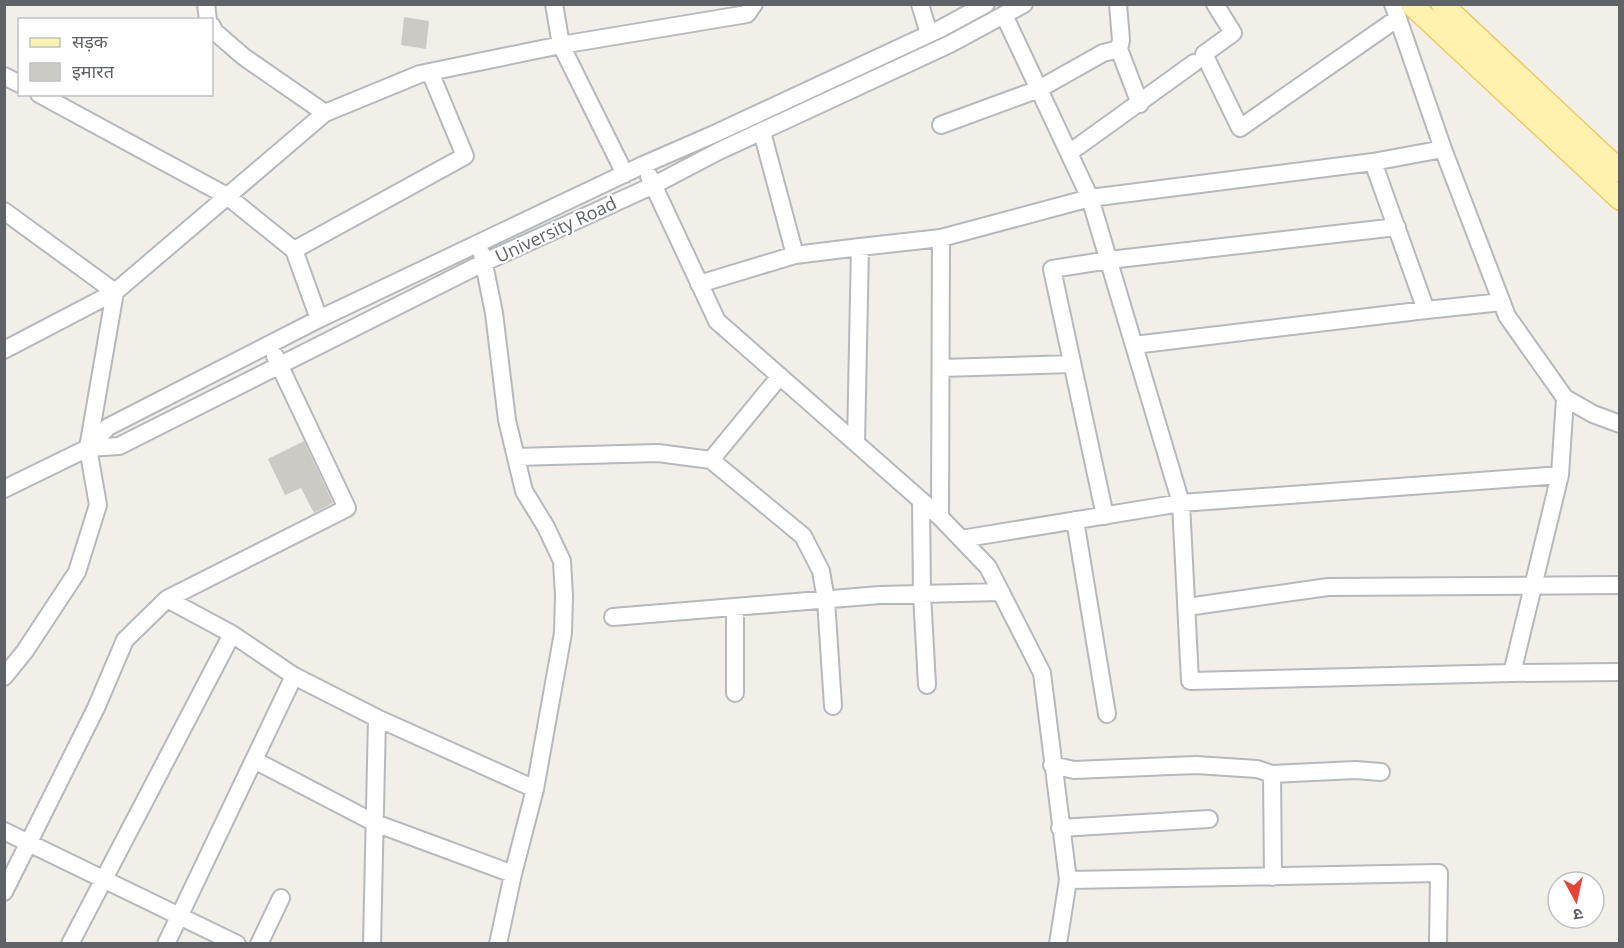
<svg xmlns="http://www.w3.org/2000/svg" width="1624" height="948" viewBox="0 0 1624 948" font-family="'Open Sans','Noto Sans Devanagari',sans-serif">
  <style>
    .building { fill: #cccac5 }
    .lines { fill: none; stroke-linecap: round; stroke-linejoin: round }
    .minor-casing { stroke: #b5b8bc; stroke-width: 20 }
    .major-casing { stroke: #f2c960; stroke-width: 24 }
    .minor { stroke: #fff; stroke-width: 16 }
    .major { stroke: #fff2af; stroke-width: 21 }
    .labels { text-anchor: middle; stroke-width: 4.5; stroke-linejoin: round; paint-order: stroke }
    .street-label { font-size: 18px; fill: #5f6368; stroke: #fff }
  </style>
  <rect width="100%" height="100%" fill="#f1efe8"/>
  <path class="building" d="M404 17 429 21 426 49 401 45Z
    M304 441 333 503 314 513 301 488 285 495 268 459Z"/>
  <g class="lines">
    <g class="minor-casing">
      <path id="minor" d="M206 4 208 20
        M920 4 929 34
        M1118 4 1121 40 1119 49 1140 104
        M1215 4 1233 33 1204 54 1240 128 1398 18
        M1393 4 1443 149 1507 316 1565 398
        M212 26 214 31 244 57 325 113
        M4 76 20 84
        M39 94 227 196 294 250 319 319
        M941 125 1039 89 1103 53 1119 49
        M762 132 795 255
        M1069 153 1194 63
        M1373 162 1443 149
        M625 174 561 45 747 14 754 4
        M649 176 717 321 940 517 988 567 1042 673 1068 880 1058 944
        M4 211 115 292 4 350
        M941 238 1090 198 1373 162 1426 310 1134 345
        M294 250 465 156 430 72
        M482 254 494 313 507 420 524 491 546 527 562 561 564 596 563 633 535 789
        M699 284 795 255 860 247
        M1426 310 1502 302
        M941 368 1072 364
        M856 443 860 247 941 238 940 517
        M88 448 119 446 485 262 654 185 719 151 950 44 1024 4
        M516 457 658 453 711 460 803 536 821 571 826 600 833 706
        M711 460 780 376
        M1560 475 1565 398 1593 414 1620 424
        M4 489 88 448 108 427 319 319 643 165 712 135 942 28 986 4
        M921 500 922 594 927 685
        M1105 516 1052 269 1109 260 1397 227
        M1075 520 1107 714
        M961 539 1181 503 1560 475 1512 673 1190 681 1181 503 1090 198 1004 15
        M735 607V693
        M1187 607 1328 587 1620 585
        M613 617 880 595 1001 592
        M232 634 167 599 347 508 275 356
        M1512 673 1620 672
        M4 677 25 651 77 572 98 505 88 448 115 292 325 113 420 74 561 45 554 4
        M377 718 535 789 513 874 498 944
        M254 760 375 823 513 874
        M1052 765 1074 770 1196 765 1257 769 1272 774 1355 770 1381 772
        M1272 774 1273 877
        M1060 828 1209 819
        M4 831 237 944
        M1068 880 1439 873 1438 944
        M4 892 96 708 125 640 167 599
        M70 944 232 634 294 676
        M166 944 294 676 377 718 372 944
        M259 944 281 898"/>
    </g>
    <g class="major-casing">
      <path id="major" d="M1411 4 1620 199
        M1442 4 1620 171"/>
    </g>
    <use href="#minor" class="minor"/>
    <use href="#major" class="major"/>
  </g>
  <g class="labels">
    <g class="street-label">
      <text transform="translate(556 230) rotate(-25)" y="6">University Road</text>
    </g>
  </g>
  <rect width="1624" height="948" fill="none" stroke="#5f6368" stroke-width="12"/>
  <rect x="18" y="18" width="195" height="78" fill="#ffffff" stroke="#bfc1c3" stroke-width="1.5"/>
  <rect x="30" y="38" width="30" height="9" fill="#fff2af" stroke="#bfc1c3" stroke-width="1.5"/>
  <text x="72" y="48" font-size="18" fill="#5f6368">सड़क</text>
  <rect x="30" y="63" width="30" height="18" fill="#cccac5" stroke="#bfc1c3" stroke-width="1.5"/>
  <text x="72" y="78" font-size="18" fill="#5f6368">इमारत</text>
  <g transform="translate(1576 900) rotate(172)"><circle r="28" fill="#ffffff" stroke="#bfc1c3" stroke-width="1.5"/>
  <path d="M0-4.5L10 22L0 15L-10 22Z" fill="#ea4335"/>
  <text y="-9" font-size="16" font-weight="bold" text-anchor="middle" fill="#5f6368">उ</text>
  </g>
</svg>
